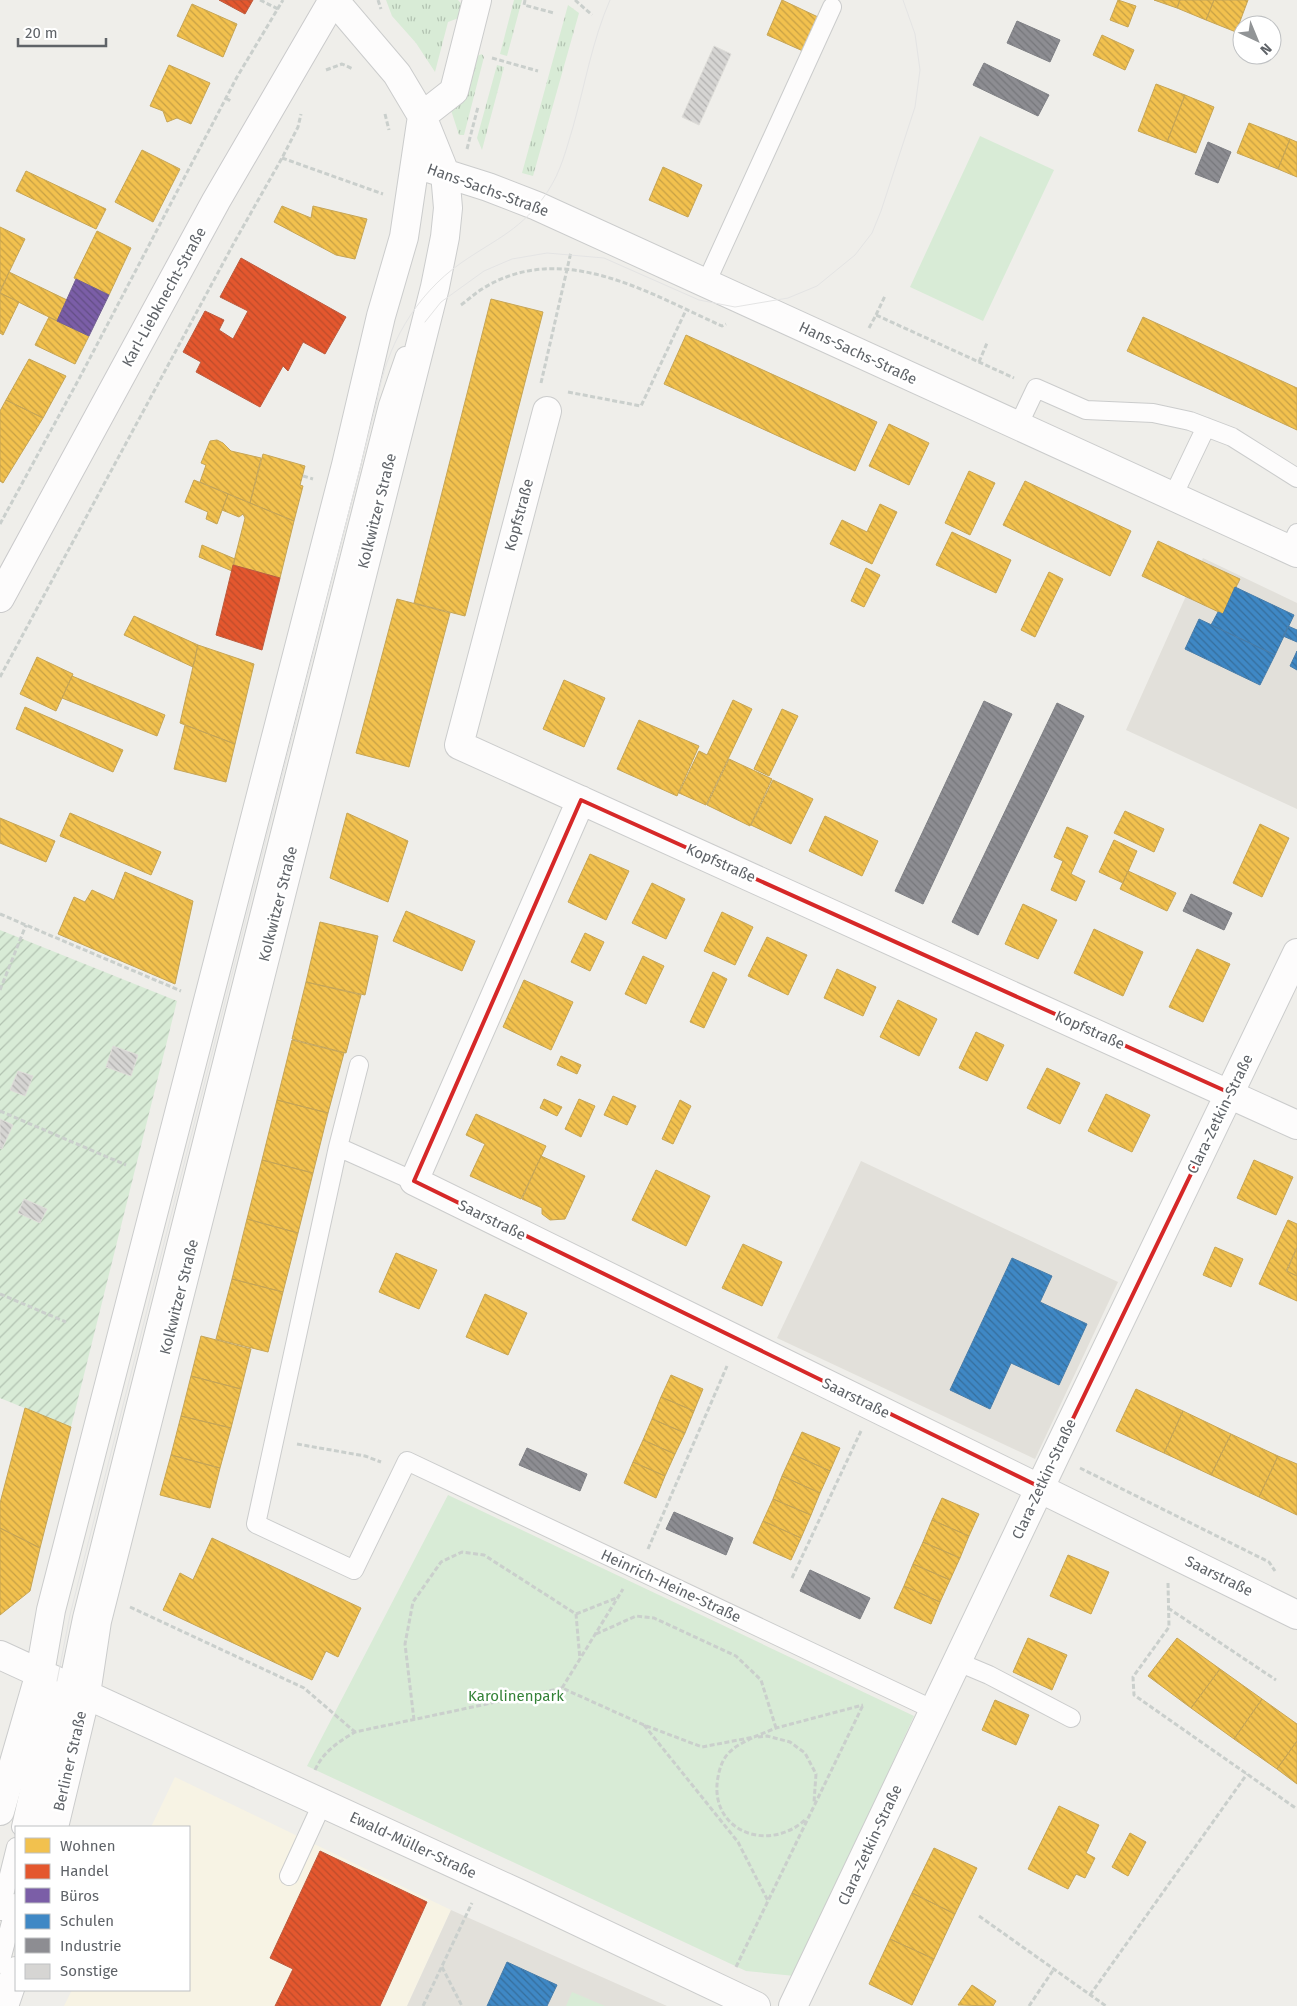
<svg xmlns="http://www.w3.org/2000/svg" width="1297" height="2006" viewBox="0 0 1297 2006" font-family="'Fira Sans',sans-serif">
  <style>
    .commercial { fill: #f7f3e4 }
    .education { fill: #e2e0da }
    .grass { fill: url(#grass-tufts) }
    .park { fill: #d8ebd6 }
    .garden { fill: url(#garden-furrows) }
    .homes { fill: url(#homes-back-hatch); stroke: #c6a556 }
    .shops { fill: url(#shops-back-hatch); stroke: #bc5b3f }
    .offices { fill: url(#offices-back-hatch); stroke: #736094 }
    .schools { fill: url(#schools-back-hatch); stroke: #497da9 }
    .industry { fill: url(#industry-back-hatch); stroke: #7f8085 }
    .building { fill: url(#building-back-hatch); stroke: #deddd9 }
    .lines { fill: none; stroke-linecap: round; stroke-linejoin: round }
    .lane-casing { stroke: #cbcccc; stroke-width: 20 }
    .street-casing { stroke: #cbcccc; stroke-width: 30 }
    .secondary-casing { stroke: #cacacb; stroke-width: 30 }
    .path { stroke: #cacfcc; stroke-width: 3; stroke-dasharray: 5 2.5; stroke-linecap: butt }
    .lane { stroke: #fdfcfc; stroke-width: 18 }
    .street { stroke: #fdfcfc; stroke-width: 28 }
    .secondary { stroke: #fdfcfc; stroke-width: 28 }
    .tram { stroke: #e4e4e4; stroke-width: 1 }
    .marked { fill: none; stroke: #d62828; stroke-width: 4; stroke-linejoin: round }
    .labels { text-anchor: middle; stroke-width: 5; stroke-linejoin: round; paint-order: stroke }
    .street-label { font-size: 15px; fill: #5f6368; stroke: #fff }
    .park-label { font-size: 15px; fill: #348238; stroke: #fff }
  </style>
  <defs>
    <pattern id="grass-tufts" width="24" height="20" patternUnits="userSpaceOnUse" patternTransform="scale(1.25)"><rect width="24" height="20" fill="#d8ebd6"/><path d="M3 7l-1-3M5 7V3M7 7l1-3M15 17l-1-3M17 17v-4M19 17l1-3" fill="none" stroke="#b2c2b1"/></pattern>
    <pattern id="garden-furrows" width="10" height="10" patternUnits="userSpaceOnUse" patternTransform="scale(1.25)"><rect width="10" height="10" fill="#d8ebd6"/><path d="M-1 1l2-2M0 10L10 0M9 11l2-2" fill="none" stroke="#b2c2b1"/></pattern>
    <pattern id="homes-back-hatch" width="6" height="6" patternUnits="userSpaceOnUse" patternTransform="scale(1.25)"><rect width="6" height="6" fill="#f2c14e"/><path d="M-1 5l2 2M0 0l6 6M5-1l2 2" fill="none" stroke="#c7a045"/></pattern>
    <pattern id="shops-back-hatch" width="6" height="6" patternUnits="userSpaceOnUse" patternTransform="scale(1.25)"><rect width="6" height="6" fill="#e4572e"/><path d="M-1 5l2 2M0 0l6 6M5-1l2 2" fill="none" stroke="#bc4c2b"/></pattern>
    <pattern id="offices-back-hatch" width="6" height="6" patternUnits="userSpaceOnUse" patternTransform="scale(1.25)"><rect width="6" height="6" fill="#7b5ea7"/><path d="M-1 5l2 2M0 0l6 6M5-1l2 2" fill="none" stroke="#634e85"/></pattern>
    <pattern id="schools-back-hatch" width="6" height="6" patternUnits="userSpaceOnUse" patternTransform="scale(1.25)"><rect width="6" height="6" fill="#3f88c5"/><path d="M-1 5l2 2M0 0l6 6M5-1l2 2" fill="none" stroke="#366e9c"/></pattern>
    <pattern id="industry-back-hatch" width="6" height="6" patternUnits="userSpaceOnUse" patternTransform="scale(1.25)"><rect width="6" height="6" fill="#8d8d92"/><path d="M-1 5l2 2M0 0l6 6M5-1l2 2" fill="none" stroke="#76777b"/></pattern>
    <pattern id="building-back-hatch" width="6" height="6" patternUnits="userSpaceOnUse" patternTransform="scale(1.25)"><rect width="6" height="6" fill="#d6d5d3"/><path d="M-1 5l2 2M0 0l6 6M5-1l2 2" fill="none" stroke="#b1b0af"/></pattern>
  </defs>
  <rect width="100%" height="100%" fill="#efeeea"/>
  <path class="commercial" d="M175 1777 451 1910 407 2006H64L72 1990H189V1827H151Z"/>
  <path class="education" d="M1203 558 1297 603V809L1126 730Z
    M861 1161 1118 1282 1035 1459 777 1338Z
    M451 1910 667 2006H407Z"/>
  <path class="grass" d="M386 0H458L465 8 464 16 448 22 435 72 416 43 392 16Z
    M514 0H522L507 56 500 54Z
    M568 5 579 13 533 176 522 173Z
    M482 54 484 57 464 135H459L451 110 472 58Z
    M497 65 504 67 482 150 477 138Z"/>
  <path class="park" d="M980 136 1054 170 983 321 910 287Z
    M448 1495 914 1716 795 1976 746 1971 307 1766Z
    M572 1992 605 2006H566Z"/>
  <path class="garden" d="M0 930 177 1001 71 1427 0 1398Z"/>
  <path class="homes" d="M782 0 818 17 803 51 767 35Z
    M1118 0 1136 6 1128 27 1110 20Z
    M1154 0H1180L1177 8Z
    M1180 0H1214L1206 20 1177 8Z
    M1214 0H1248L1236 32 1206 20Z
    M192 4 237 24 223 57 177 36Z
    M1102 35 1134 50 1125 70 1093 55Z
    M169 65 210 83 191 124 177 118 167 122 163 111 150 106Z
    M1156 84 1185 95 1167 142 1138 131Z
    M1185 95 1214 107 1196 153 1167 142Z
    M1249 123 1290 139 1278 169 1237 153Z
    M1290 139 1297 142V177L1278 169Z
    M142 150 180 169 153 222 115 202Z
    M663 167 702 185 688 217 649 200Z
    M26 171 106 209 96 229 16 191Z
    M282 206 311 218 313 206 367 219 355 259 336 255 274 222Z
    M0 227 25 239 0 291Z
    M97 231 131 248 109 295 74 278Z
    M9 272 67 300 57 321 0 293Z
    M0 293 19 302 3 335 0 333Z
    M491 299 543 312 465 616 414 603Z
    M49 317 89 336 75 364 35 345Z
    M1143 317 1297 388V430L1127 351Z
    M686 335 877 422 855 471 664 384Z
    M29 359 66 376 43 418 6 400Z
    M6 400 43 418 3 483 0 481V411Z
    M889 424 929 443 909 485 869 466Z
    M217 440 223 443 231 451 261 458 250 503 200 482 206 465 201 463 210 441Z
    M263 454 305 466 300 485 303 486 294 521 250 503Z
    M969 471 995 483 970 535 945 523Z
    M194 480 228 494 217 524 206 519 208 512 185 502Z
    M1025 481 1131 531 1110 576 1003 525Z
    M228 494 294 521 280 578 233 565 245 518 243 514 239 517 222 510Z
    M880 504 897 512 872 564 830 544 842 520 867 532Z
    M952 532 1011 560 996 593 936 565Z
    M1158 541 1240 579 1223 614 1142 576Z
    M202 545 235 559 232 571 199 557Z
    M866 568 880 575 864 607 851 601Z
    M1049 572 1063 579 1035 637 1021 630Z
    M397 599 450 613 409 767 356 753Z
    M134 616 198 645 193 667 124 635Z
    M198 645 254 664 235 744 180 723Z
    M37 657 73 674 56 711 20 694Z
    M72 676 165 715 157 736 62 698Z
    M564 680 605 698 584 747 543 729Z
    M733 700 752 709 706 805 679 793 699 751 707 755Z
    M25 707 123 750 113 772 16 729Z
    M782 709 798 716 769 776 754 769Z
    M639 720 699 746 677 796 617 769Z
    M185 725 235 744 226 782 174 769Z
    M729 759 772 779 750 826 707 805Z
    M773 780 813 799 791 844 751 825Z
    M1125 811 1164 829 1154 852 1114 833Z
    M70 813 161 852 151 875 60 836Z
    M347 813 408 841 388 902 330 878Z
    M825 816 878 841 862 876 809 851Z
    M0 818 55 841 46 862 0 843Z
    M1260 824 1289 838 1262 897 1233 883Z
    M1067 827 1088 836 1071 874 1085 881 1076 901 1051 890 1063 861 1054 857Z
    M1114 840 1137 851 1123 883 1099 872Z
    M590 854 629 871 606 920 568 902Z
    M1128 871 1176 893 1167 911 1120 889Z
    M125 872 193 901 175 984 58 934 74 897 85 902 92 890 114 900Z
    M652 883 685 899 666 939 632 923Z
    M1023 904 1057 920 1038 959 1005 944Z
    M406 911 475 941 462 971 393 941Z
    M722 912 753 927 735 965 704 951Z
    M320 922 378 936 365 995 306 982Z
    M1094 929 1143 952 1123 996 1074 973Z
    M585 933 604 942 590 971 571 962Z
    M767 937 807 955 788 995 748 976Z
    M1197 949 1230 964 1203 1022 1169 1007Z
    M643 956 664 966 646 1004 625 994Z
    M837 969 876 987 863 1016 824 998Z
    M713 972 727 979 704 1028 690 1022Z
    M524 980 573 1002 551 1050 503 1027Z
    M306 982 361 995 346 1053 292 1039Z
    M898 1000 937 1019 919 1056 880 1037Z
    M976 1032 1004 1045 987 1081 959 1068Z
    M292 1040 344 1053 328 1113 277 1100Z
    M561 1056 581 1065 577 1074 557 1065Z
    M1047 1068 1080 1083 1060 1124 1027 1108Z
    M1106 1094 1150 1115 1132 1152 1088 1131Z
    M613 1096 636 1106 627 1125 604 1115Z
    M544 1099 562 1107 557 1116 540 1108Z
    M579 1099 595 1106 581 1137 565 1129Z
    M277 1100 328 1113 313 1173 262 1160Z
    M680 1100 691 1106 673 1144 662 1139Z
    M476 1114 546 1146 521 1199 470 1176 485 1144 466 1135Z
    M541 1156 585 1176 565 1219 550 1220 542 1214V1208L522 1199Z
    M262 1160 313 1173 298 1233 247 1219Z
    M1254 1160 1293 1177 1276 1215 1237 1198Z
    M656 1170 710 1196 686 1246 632 1220Z
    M247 1219 298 1233 283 1292 232 1279Z
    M1288 1220 1297 1224V1247L1286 1271 1297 1276V1301L1259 1284Z
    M743 1244 782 1262 762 1306 722 1288Z
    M1215 1247 1243 1259 1231 1287 1203 1275Z
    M1297 1248V1276L1287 1271Z
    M396 1253 437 1270 419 1309 379 1292Z
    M232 1279 283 1292 268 1352 216 1339Z
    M485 1294 527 1313 508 1355 466 1337Z
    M201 1336 251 1349 241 1389 191 1376Z
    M671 1375 703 1389 694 1411 661 1397Z
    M191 1376 241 1389 231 1428 181 1416Z
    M1136 1389 1183 1411 1164 1453 1116 1431Z
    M661 1397 694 1411 685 1433 652 1419Z
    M25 1408 71 1427 40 1548 0 1528V1503Z
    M1183 1411 1231 1434 1211 1475 1164 1453Z
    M181 1416 231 1428 220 1468 171 1455Z
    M652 1419 685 1433 675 1454 643 1440Z
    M802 1432 840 1448 830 1471 792 1454Z
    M1231 1434 1278 1456 1259 1497 1211 1475Z
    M643 1440 675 1454 665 1476 633 1462Z
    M792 1454 830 1471 820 1493 782 1476Z
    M171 1455 220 1468 210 1508 160 1495Z
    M1278 1456 1297 1464V1515L1259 1497Z
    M633 1462 665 1476 656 1498 624 1483Z
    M782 1476 820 1493 811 1515 773 1499Z
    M942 1498 979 1514 969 1536 932 1520Z
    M773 1499 811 1515 801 1538 763 1521Z
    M932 1520 969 1536 960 1558 923 1542Z
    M763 1521 801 1538 791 1560 753 1543Z
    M0 1528 40 1548 30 1591 0 1615Z
    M212 1538 361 1608 338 1657 326 1651 312 1680 163 1610 180 1573 193 1580Z
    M923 1542 960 1558 950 1580 913 1564Z
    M1068 1555 1109 1572 1091 1614 1050 1596Z
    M913 1564 950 1580 940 1602 904 1586Z
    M904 1586 940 1602 931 1624 894 1608Z
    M1028 1638 1067 1655 1052 1690 1013 1672Z
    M1177 1638 1220 1669 1191 1708 1148 1676Z
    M1220 1669 1262 1699 1234 1739 1191 1708Z
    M1262 1699 1297 1724V1741L1277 1769 1234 1739Z
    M995 1700 1029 1715 1016 1745 982 1730Z
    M1297 1741V1784L1277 1769Z
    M1059 1806 1099 1825 1086 1853 1095 1858 1085 1878 1076 1874 1068 1889 1028 1869Z
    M1130 1833 1146 1842 1128 1876 1112 1867Z
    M934 1848 977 1868 955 1914 912 1893Z
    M912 1893 955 1914 934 1959 890 1939Z
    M890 1939 934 1959 912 2005 869 1984Z
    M972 1985 996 2001 993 2006 958 2005Z"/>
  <path class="shops" d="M219 0H253L245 14Z
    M241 258 346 317 325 354 303 342 288 371 283 366 260 407 196 372 201 362 183 352 205 311 224 320 219 330 233 339 248 311 220 297Z
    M233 565 280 578 262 650 216 635Z
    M320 1851 427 1902 380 2006H275L293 1969 270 1958Z"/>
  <path class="offices" d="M76 279 109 295 89 336 57 321Z"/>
  <path class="schools" d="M1235 587 1294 615 1275 655 1211 625 1218 612 1223 614Z
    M1199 619 1275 655 1260 685 1185 649Z
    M1288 626 1297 630V642L1283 636Z
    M1297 651V670L1290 666Z
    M1012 1258 1052 1276 1040 1302 1087 1324 1059 1385 1011 1363 990 1409 950 1390Z
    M507 1962 557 1985 547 2006H487Z"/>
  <path class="industry" d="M1017 21 1060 40 1050 62 1007 43Z
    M984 63 1049 95 1038 116 973 85Z
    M1208 142 1231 152 1218 183 1195 174Z
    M984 701 1012 714 923 904 895 891Z
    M1057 703 1084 716 978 935 952 922Z
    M1191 894 1232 913 1224 930 1183 911Z
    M527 1448 587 1474 580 1491 519 1465Z
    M674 1512 733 1538 726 1555 666 1529Z
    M810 1570 870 1598 860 1619 800 1591Z"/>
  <path class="building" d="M714 46 731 54 699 125 682 117Z
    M113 1046 138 1055 131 1076 106 1067Z
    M18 1071 33 1076 25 1096 10 1090Z
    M0 1119 13 1125 2 1149 0 1148Z
    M24 1199 47 1209 40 1223 18 1213Z"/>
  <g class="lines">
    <g class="lane-casing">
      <path id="lane" d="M706 283 832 7
        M1018 426 1036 388 1086 410 1153 413 1190 421 1232 437 1297 478
        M1173 496 1206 427
        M1289 550 1297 533
        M359 1065 338 1147 256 1524 354 1570 407 1461 934 1710
        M338 1147 414 1181
        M958 1662 989 1675 1071 1718
        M21 1827 41 1738 57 1681
        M35 1827 68 1686 82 1618 388 405 405 356
        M289 1876 322 1804
        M0 1911 16 1847
        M0 1964 16 1903"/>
    </g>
    <g class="street-casing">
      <path id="street" d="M428 168 488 187 537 206 1297 553
        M547 411 459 745 1297 1125
        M581 800 414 1181 1297 1615
        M0 1655 520 1894 756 2006
        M0 1811 40 1673 51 1610 346 465 381 316 404 237 422 116 454 91 477 0
        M54 1827 86 1694 97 1621 435 287 445 237 448 208 445 173 422 116 397 74 334 0
        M4 2006 16 1971
        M793 2006 1055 1456 1297 953"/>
    </g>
    <g class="secondary-casing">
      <path id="secondary" d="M0 598 216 201 333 0"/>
    </g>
    <path class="path" d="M260 0 278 9
      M378 0 381 9
      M525 0 524 5 554 13
      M575 0 592 15
      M492 58 538 71
      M326 70 342 64 353 69
      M226 98 232 102
      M385 114 389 130
      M467 149 478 107
      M282 158 383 194
      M461 305C468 300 474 294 482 289 562 239 648 293 722 326L726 324
      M876 315 885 296
      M869 328 876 315 1014 378
      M979 362 987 343
      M541 383 571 252
      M568 392 641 406 686 310
      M303 476 313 479
      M0 524 80 377 237 77 283 0
      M0 677 235 241 282 158 298 127 301 114
      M0 914 181 991
      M0 990 26 925
      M0 1111 126 1165
      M0 1294 66 1322
      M297 1444 365 1456 381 1462
      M1080 1468 1269 1562 1275 1571
      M648 1549 727 1366
      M792 1578 861 1431
      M1168 1583 1169 1627 1133 1677 1134 1695 1297 1809
      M130 1607 304 1688 355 1732
      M1168 1608 1276 1680
      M576 1614 619 1597
      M596 1634 636 1616 654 1618 736 1656 761 1680 776 1728
      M562 1688 623 1589
      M414 1720 405 1644 413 1602 441 1562 462 1552 484 1555 576 1614 580 1660
      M644 1725 738 1842 768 1901
      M758 1737 767 1736 790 1742 805 1753 816 1774 814 1802
      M752 1738C745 1742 737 1745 732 1750 723 1757 720 1767 718 1777 708 1830 767 1854 805 1820
      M315 1770C323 1752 338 1742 355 1732L562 1688 644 1725 702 1747 754 1737 776 1728 863 1705
      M979 1916 1106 2006
      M442 1967 462 2006
      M736 1967 863 1705
      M1090 1995 1247 1774
      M423 2006 472 1903
      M1029 2006 1054 1969"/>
    <use href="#lane" class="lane"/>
    <use href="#street" class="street"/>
    <use href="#secondary" class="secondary"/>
    <path class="tram" d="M425 322 441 302 484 271 512 259 547 253 604 258 699 300 735 307 788 298 817 286 855 255 872 233 881 211 915 107 920 70 915 34 903 0
      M57 1681 70 1615 377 401C386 347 415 295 461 263 497 238 522 230 548 191 561 171 566 150 573 127 585 85 592 41 610 0"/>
  </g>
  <path class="marked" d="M581 800 1230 1093 1040 1487 414 1181Z"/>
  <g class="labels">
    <g class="street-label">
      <text transform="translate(488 190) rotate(20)" y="5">Hans-Sachs-Straße</text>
      <text transform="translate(164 297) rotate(-61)" y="5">Karl-Liebknecht-Straße</text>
      <text transform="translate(858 353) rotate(25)" y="5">Hans-Sachs-Straße</text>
      <text transform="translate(377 511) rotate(-76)" y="5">Kolkwitzer Straße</text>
      <text transform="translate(519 515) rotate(-75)" y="5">Kopfstraße</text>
      <text transform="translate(721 863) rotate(24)" y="5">Kopfstraße</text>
      <text transform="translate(278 904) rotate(-76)" y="5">Kolkwitzer Straße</text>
      <text transform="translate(1090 1030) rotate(24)" y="5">Kopfstraße</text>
      <text transform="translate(1220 1114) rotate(-64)" y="5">Clara-Zetkin-Straße</text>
      <text transform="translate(492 1220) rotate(26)" y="5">Saarstraße</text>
      <text transform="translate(179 1297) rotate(-76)" y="5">Kolkwitzer Straße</text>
      <text transform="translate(856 1398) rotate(26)" y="5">Saarstraße</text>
      <text transform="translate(1044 1479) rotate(-65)" y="5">Clara-Zetkin-Straße</text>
      <text transform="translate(1219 1576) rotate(26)" y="5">Saarstraße</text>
      <text transform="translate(671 1586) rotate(25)" y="5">Heinrich-Heine-Straße</text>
      <text transform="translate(70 1761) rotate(-77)" y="5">Berliner Straße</text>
      <text transform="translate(413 1845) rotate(25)" y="5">Ewald-Müller-Straße</text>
      <text transform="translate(870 1845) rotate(-65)" y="5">Clara-Zetkin-Straße</text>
    </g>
    <g class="park-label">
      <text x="516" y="1701">Karolinenpark</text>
    </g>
  </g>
  <rect x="15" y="1826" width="175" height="165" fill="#ffffff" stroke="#bfc1c3"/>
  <rect x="25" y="1838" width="25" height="15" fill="#f2c14e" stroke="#bfc1c3"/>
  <text x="60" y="1851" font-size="15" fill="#5f6368">Wohnen</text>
  <rect x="25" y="1864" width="25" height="15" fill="#e4572e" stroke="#bfc1c3"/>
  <text x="60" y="1876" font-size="15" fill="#5f6368">Handel</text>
  <rect x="25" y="1888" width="25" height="15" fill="#7b5ea7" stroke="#bfc1c3"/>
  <text x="60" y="1901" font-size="15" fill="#5f6368">Büros</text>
  <rect x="25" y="1914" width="25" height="15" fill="#3f88c5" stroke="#bfc1c3"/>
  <text x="60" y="1926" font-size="15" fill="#5f6368">Schulen</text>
  <rect x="25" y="1938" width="25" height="15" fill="#8d8d92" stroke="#bfc1c3"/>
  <text x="60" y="1951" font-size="15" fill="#5f6368">Industrie</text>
  <rect x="25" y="1964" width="25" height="15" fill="#d6d5d3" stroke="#bfc1c3"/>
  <text x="60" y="1976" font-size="15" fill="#5f6368">Sonstige</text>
  <g transform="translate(1257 40) rotate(136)"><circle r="24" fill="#ffffff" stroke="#bfc1c3"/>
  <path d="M0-4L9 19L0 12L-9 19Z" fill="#919496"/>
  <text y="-8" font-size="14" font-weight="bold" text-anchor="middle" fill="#5f6368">N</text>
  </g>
  <path d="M18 38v8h88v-8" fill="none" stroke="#5f6368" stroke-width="2.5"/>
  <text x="25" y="38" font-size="15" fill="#5f6368" stroke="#ffffff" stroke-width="4" paint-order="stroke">20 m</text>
</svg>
